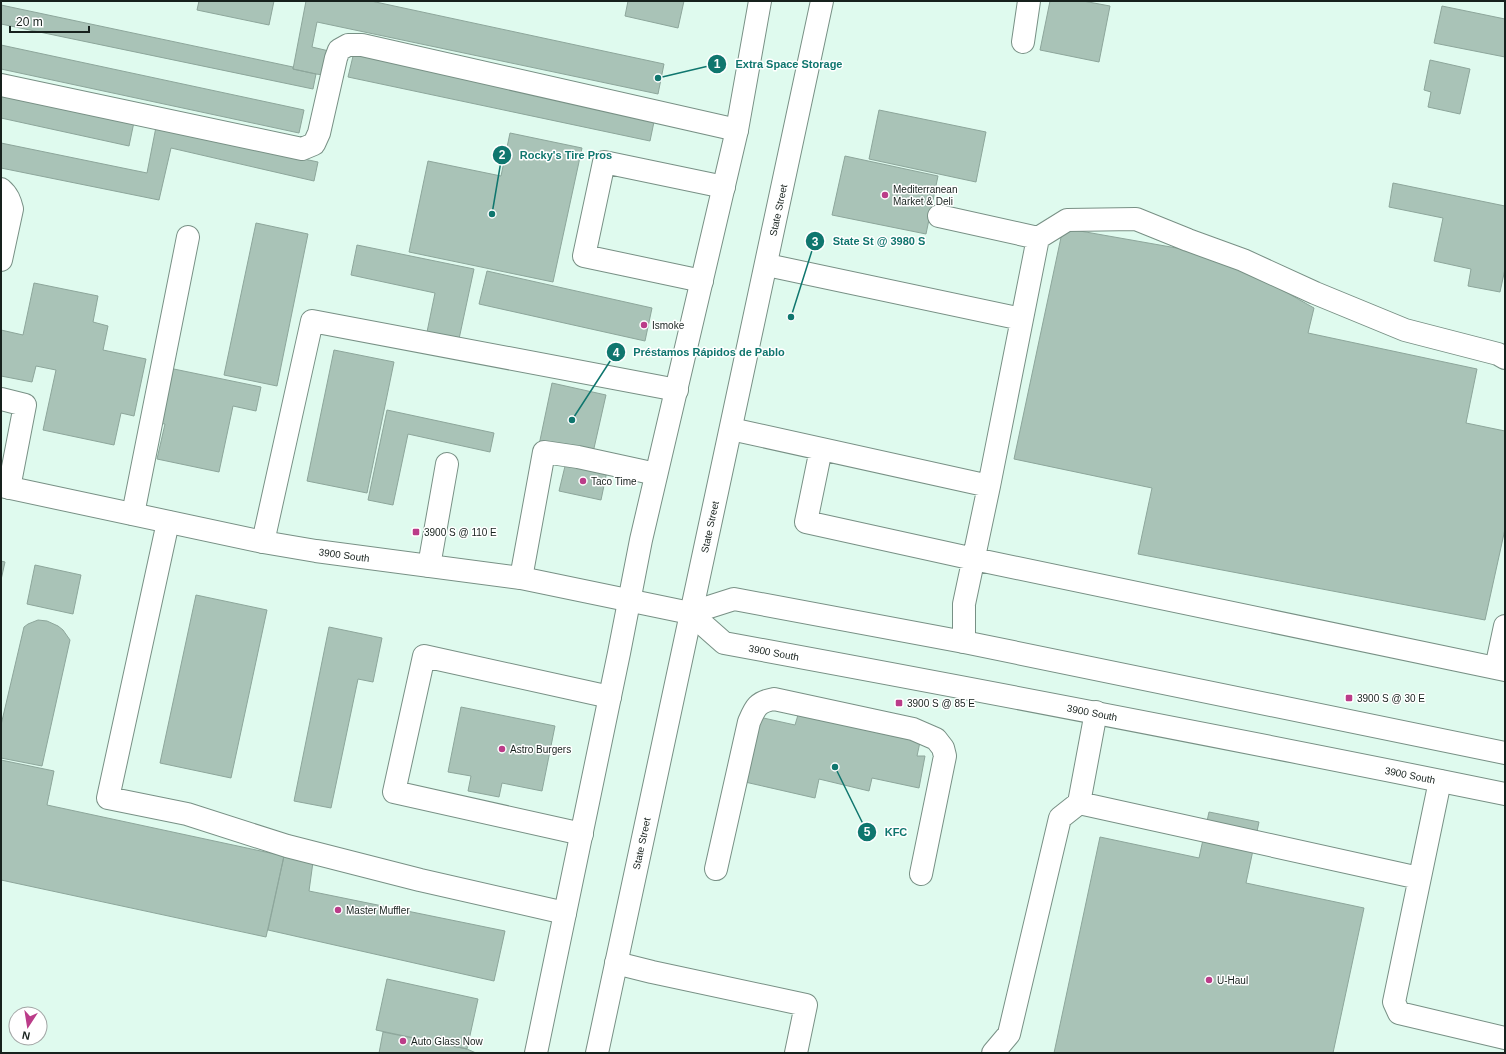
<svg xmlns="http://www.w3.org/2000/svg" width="1506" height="1054" viewBox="0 0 1506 1054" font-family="Arial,sans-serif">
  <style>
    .building { fill: #a9c3b7; stroke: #8da69b }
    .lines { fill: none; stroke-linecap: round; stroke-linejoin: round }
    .minor-casing { stroke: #789085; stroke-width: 24 }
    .major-casing { stroke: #789085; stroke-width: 24 }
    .minor { stroke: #fff; stroke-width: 22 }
    .major { stroke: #fff; stroke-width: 22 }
    .poi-dot { fill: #bb3c89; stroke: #fff; stroke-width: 1.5 }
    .labels { text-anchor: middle; stroke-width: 3; stroke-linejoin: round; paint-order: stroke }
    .poi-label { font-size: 10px; fill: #17211d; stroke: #fff; text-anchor: start }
    .street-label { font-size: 10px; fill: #17211d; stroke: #fff }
    .leader { fill: none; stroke: #0f766e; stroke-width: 1.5 }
    .callout-dot { fill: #0f766e; stroke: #fff; stroke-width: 1.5 }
    .mark-label { font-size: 12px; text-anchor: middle; font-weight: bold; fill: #fff }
    .callout-label { font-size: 11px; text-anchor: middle; font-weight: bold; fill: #0f766e; stroke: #fff; stroke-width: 3; stroke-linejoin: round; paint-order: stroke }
  </style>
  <rect width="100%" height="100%" fill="#dffaee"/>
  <path class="building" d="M199 1H274L269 25 197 10Z
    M306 1H371L664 64 658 94 317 22 312 47 329 51 324 75 316 74 293 69Z
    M628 1H684L678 28 625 16Z
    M1050 1H1083L1110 6 1099 62 1040 50Z
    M1 5 293 67V69L316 74 313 89 1 24Z
    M1442 6 1505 19V57L1434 43Z
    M1 45 304 110 299 133 1 69Z
    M354 52 655 117 650 141 348 77Z
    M1430 60 1470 69 1460 114 1428 107 1431 92 1424 90Z
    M1 94 134 122 129 146 1 118Z
    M879 110 986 132 976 182 869 159Z
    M156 127 318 162 314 181 171 148 159 200 1 168V143L147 173Z
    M510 133 582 148 553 282 409 252 428 161 501 176Z
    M845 156 938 176 926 234 832 215Z
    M1393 183 1505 206V269L1500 292 1468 286 1471 269 1434 261 1443 218 1389 207Z
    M256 223 308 234 277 386 224 375Z
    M1063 228 1222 256 1314 308 1308 333 1477 369 1466 423 1505 431V529L1485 620 1138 554 1152 488 1014 459Z
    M357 245 474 269 459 339 427 332 435 293 351 275Z
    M487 271 652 308 645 341 479 304Z
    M34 283 98 296 93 322 108 326 103 350 146 359 134 416 121 413 114 445 43 430 56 370 36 366 32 382 1 376V330L23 335Z
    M334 350 394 362 367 493 307 481Z
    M169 368 261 387 256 411 233 406 219 472 157 459 165 424 158 423Z
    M552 383 606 395 592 457 539 445Z
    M387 410 494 433 490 452 408 434 393 505 368 500Z
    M566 462 607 471 601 500 559 491Z
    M1 561 5 562 1 580Z
    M35 565 81 575 73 614 27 604Z
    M196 595 267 610 231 778 160 763Z
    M38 620 47 621 58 626 63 630 70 640 42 766 1 758V725L24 627 28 624Z
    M329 627 382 638 373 682 358 679 331 808 294 801Z
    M461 707 555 726 542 791 502 783 499 797 468 791 471 776 448 772Z
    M798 715 920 742 917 756H925L919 788 872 778 869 791 819 779 815 798 745 782 759 717 795 725Z
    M1 760 54 771 47 805 284 856 266 937 1 880Z
    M1209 812 1259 822 1246 883 1364 908 1333 1053H1054L1100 837 1199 858Z
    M284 856 313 862 309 891 505 931 494 981 268 930Z
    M387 979 478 999 467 1049 376 1030Z
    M383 1032 467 1049 476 1053H379Z"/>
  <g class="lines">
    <g class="minor-casing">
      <path id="minor" d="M1023 42 1029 1
        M1 85 302 149 314 144 319 133 336 58 339 50 348 45H362L737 130
        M1 189C8 195 10 201 12 209L1 260
        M939 216 1038 238 989 486
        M1038 238 1067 220 1136 219 1188 240 1243 260 1315 293 1405 330 1498 354 1505 358
        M767 265 1022 319
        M702 281 584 256 604 162 724 187
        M1 399 25 405 9 488
        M731 429 989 486 964 604V642
        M821 449 806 522 974 559 1505 670
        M133 514 188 237
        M168 522 108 798 187 814 287 846 420 880 565 913
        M263 542 312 321 677 390
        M429 566 447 464
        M521 578 544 452 578 457 656 474
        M1496 668 1505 626
        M1096 712 1079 803 1419 878
        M1440 781 1394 1002 1399 1013 1505 1038
        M582 834 394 792 424 656 610 697
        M716 869 749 722C755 708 757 702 774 699L913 729 936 739 943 748 945 756 921 874
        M616 963 652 972 806 1005 796 1053
        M993 1053 1009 1034 1060 818 1079 803"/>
    </g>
    <g class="major-casing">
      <g id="major">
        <path id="s1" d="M1 486 263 542 316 551 521 578 690 613 734 599 964 642 1505 753"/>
        <path id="s2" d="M690 613 724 643C985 691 1245 741 1505 794"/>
        <path d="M536 1053 619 653 641 540 737 130 760 1"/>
        <path id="s3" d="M597 1053C670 702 749 352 822 1"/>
      </g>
    </g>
    <use href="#minor" class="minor"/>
    <use href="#major" class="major"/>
  </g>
  <g class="poi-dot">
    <circle cx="885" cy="195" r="4"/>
    <circle cx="644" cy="325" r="4"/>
    <circle cx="583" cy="481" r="4"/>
    <rect x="412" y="528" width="8" height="8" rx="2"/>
    <rect x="1345" y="694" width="8" height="8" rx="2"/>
    <rect x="895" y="699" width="8" height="8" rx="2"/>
    <circle cx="502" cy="749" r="4"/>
    <circle cx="338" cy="910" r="4"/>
    <circle cx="1209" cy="980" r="4"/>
    <circle cx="403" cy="1041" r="4"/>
  </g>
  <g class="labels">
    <g class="poi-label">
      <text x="893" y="193">Mediterranean<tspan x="893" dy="12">Market &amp; Deli</tspan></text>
      <text x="652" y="329">Ismoke</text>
      <text x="591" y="485">Taco Time</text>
      <text x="424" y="536">3900 S @ 110 E</text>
      <text x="1357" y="702">3900 S @ 30 E</text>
      <text x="907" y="707">3900 S @ 85 E</text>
      <text x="510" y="753">Astro Burgers</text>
      <text x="346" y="914">Master Muffler</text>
      <text x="1217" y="984">U-Haul</text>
      <text x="411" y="1045">Auto Glass Now</text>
    </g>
    <g class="street-label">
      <text dy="4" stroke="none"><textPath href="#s3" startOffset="862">State Street</textPath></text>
      <text dy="4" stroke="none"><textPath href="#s3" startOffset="538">State Street</textPath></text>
      <text dy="4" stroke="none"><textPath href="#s1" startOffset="350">3900 South</textPath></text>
      <text dy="4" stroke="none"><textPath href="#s2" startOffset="96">3900 South</textPath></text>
      <text dy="4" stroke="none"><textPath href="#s2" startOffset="420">3900 South</textPath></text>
      <text dy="4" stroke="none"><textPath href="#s2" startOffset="744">3900 South</textPath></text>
      <text dy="4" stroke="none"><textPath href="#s3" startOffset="214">State Street</textPath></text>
    </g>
  </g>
  <path class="leader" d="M658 78L717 64M492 214L502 155M791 317L815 241M572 420L616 352M835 767L867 832"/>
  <g class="callout-dot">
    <circle cx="658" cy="78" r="4"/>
    <circle cx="492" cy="214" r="4"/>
    <circle cx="791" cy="317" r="4"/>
    <circle cx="572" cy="420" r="4"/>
    <circle cx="835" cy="767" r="4"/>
    <circle cx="717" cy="64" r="10"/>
    <circle cx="502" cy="155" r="10"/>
    <circle cx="815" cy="241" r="10"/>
    <circle cx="616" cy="352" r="10"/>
    <circle cx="867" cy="832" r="10"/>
  </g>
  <g class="mark-label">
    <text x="717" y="68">1</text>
    <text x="502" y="159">2</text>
    <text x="815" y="246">3</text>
    <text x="616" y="357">4</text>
    <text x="867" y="836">5</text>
  </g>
  <g class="callout-label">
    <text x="789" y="68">Extra Space Storage</text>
    <text x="566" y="159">Rocky's Tire Pros</text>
    <text x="879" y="245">State St @ 3980 S</text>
    <text x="709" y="356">Préstamos Rápidos de Pablo</text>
    <text x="896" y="836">KFC</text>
  </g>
  <rect width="1506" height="1054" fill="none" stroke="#17211d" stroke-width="4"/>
  <g transform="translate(28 1026) rotate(192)"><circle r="19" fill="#ffffff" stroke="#a2a6a5"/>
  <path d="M0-3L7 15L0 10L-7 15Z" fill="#bb3c89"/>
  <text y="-6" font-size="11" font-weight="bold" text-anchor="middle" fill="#17211d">N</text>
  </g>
  <path d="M10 26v6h79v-6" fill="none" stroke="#17211d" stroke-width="2"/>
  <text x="16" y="26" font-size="12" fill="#17211d" stroke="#ffffff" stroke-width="3" paint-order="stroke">20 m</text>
</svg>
